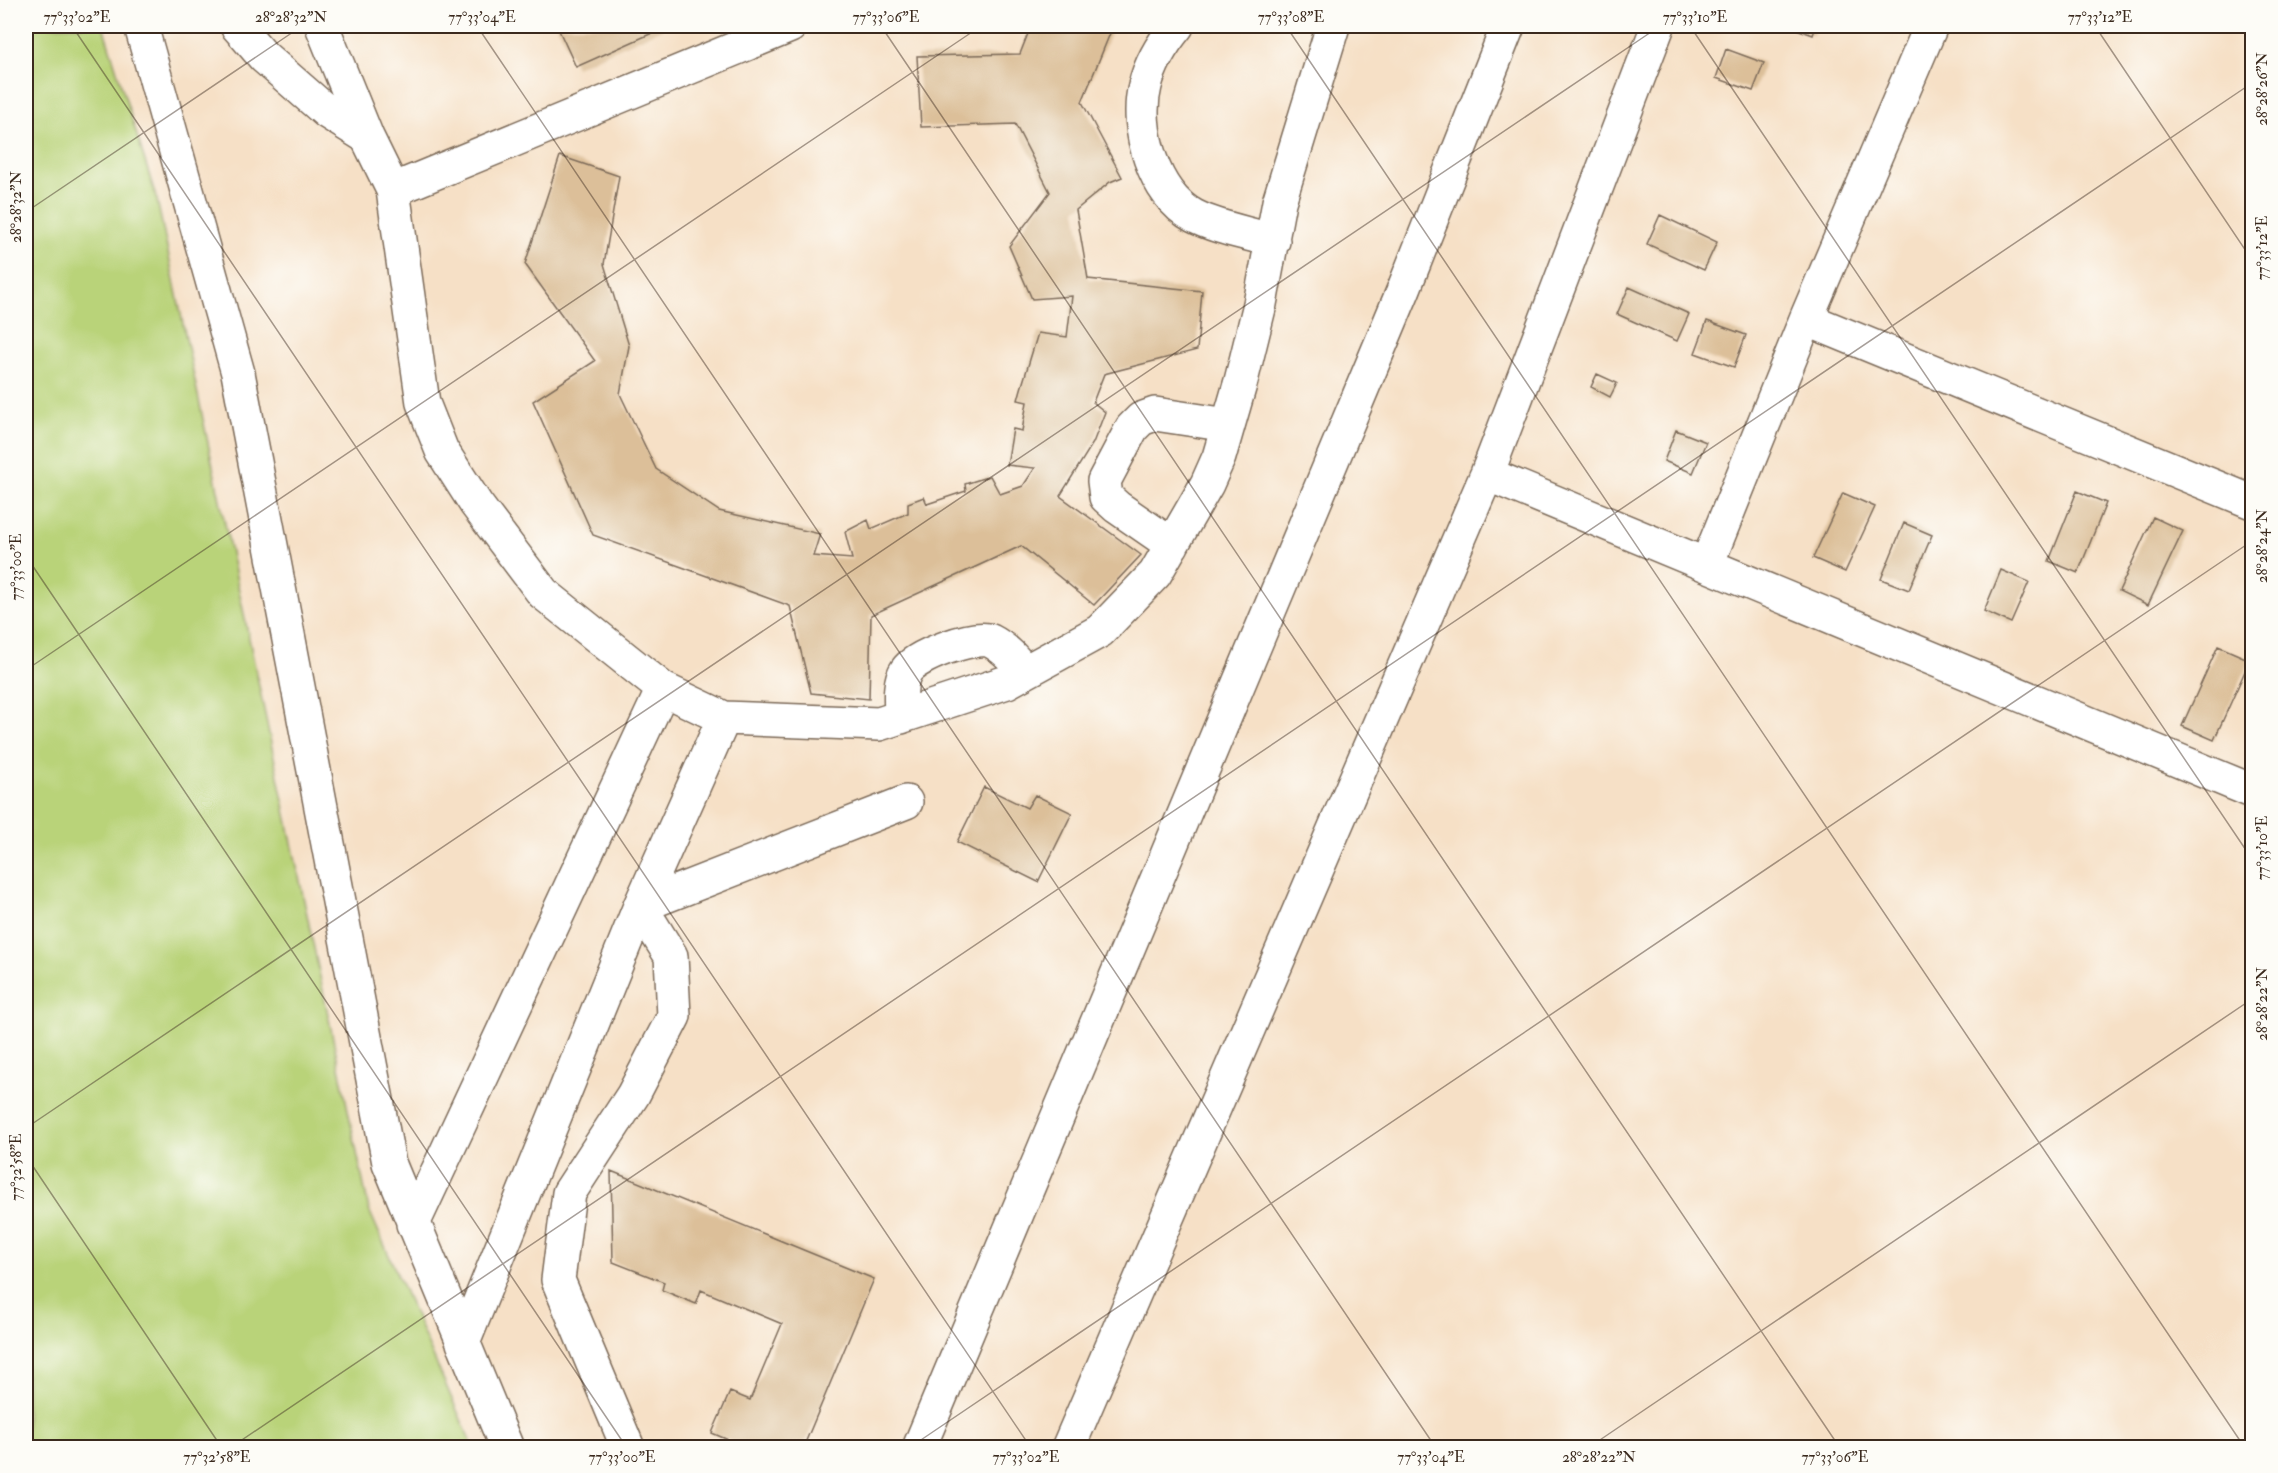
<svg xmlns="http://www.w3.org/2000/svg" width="2278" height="1473" viewBox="0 0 2278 1473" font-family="'IM FELL Double Pica',serif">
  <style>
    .green { fill: #b9d379; stroke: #7a7e4c; stroke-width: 1.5 }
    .building { fill: #dcbf99 }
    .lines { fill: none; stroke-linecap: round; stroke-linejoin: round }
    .minor-casing { stroke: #7c6a59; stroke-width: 36 }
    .minor { stroke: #fff; stroke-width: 33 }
    .ticks { fill: none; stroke: #3b2a1e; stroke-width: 1.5; stroke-opacity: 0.45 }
    .neatline { fill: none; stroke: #3b2a1e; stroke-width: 2 }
    .ticks-label { font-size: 15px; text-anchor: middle; fill: #3b2a1e }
  </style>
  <rect width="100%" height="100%" fill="#fdfcf7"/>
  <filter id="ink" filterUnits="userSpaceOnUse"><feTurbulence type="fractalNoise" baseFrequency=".0167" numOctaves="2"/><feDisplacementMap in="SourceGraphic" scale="12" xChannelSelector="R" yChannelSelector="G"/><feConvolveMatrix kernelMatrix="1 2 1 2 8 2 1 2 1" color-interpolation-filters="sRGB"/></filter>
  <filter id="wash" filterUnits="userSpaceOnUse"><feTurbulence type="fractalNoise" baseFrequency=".008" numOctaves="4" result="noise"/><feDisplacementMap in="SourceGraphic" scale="24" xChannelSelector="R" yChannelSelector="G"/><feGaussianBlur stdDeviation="1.35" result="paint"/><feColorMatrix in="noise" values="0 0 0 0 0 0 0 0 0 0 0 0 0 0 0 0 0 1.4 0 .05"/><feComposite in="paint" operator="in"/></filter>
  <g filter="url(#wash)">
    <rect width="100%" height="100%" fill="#f6e0c6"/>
    <path class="green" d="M26 26H103L157 200 369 1210 473 1447H26Z"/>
    <g id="blocks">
      <path class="building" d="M557 26H668L576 67Z
        M1031 26H1113L1082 102 1122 177 1110 182 1076 210 1088 279 1202 291 1197 350 1104 374 1093 402 1105 412 1093 443 1060 496 1141 555 1094 605 1021 546 871 615 869 699 811 693 790 606 593 535 533 401 595 361 525 264 560 156 619 176 604 264 629 346 620 394 656 469 719 511 820 534 813 556 852 559 845 532 868 520 871 529 908 513V503L924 497 927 504 966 491 965 484 990 476 1000 494 1023 486 1035 468 1007 465 1013 429 1022 431 1027 402 1018 400 1021 389 1038 333 1067 337 1072 296 1032 299 1009 246 1050 192 1015 124 921 127 917 56 1020 54Z
        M1788 26H1816L1813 35Z
        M1726 49 1764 63 1753 91 1716 78Z
        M1660 215 1717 242 1704 270 1647 244Z
        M1629 287 1689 314 1677 341 1617 314Z
        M1707 321 1746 335 1734 367 1695 353Z
        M1597 374 1617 383 1610 397 1591 387Z
        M1676 430 1706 442 1693 473 1664 461Z
        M2077 491 2106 503 2078 573 2049 561Z
        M1843 493 1875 507 1845 572 1813 558Z
        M2153 517 2183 531 2148 605 2119 591Z
        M1904 523 1932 535 1909 590 1881 579Z
        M2001 570 2029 582 2011 623 1984 611Z
        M2218 646 2250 660 2214 740 2182 726Z
        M984 787 1027 808 1035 795 1072 813 1038 882 957 842Z
        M611 1171 874 1279 803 1448H731L733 1442 712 1433 730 1392 750 1400 782 1324 701 1290 696 1304 662 1290 664 1282 613 1262Z"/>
    </g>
  </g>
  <g filter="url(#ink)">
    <use href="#blocks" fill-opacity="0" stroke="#7c6a59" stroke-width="1.5"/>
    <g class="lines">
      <g class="minor-casing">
        <path id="minor" d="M141 26 238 373 389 1163 507 1448
          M237 26 264 57 327 112 367 137 393 190 423 403 442 451 476 504 543 593 663 689 724 718 879 724 1007 682 1100 631 1155 574 1207 484 1219 457 1241 381 1260 304 1279 202 1333 26
          M322 26 367 137
          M1177 26C1163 43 1150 64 1145 86 1134 128 1154 195 1194 216 1217 228 1248 233 1273 241
          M393 190 790 26
          M1806 319 2252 502
          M1487 474 2252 791
          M1172 545 1117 507 1106 497 1104 481 1132 428 1141 419 1155 414 1228 425
          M1707 564 1806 319 1931 26
          M901 717C901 704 898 683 906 671 915 656 975 634 991 641 1005 648 1015 660 1025 672
          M413 1224 663 689
          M463 1343 640 906 724 718
          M628 1448 558 1280 569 1193 633 1095 674 1016 671 956 640 906 906 802
          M919 1448 1403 291 1508 26
          M1068 1448 1487 474 1658 26"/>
      </g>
      <use href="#minor" class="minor"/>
    </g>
  </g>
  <path class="ticks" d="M72 26 1031 1448M477 26 1436 1448M881 26 1840 1448M1286 26 2245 1448M1690 26 2252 859M2095 26 2252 260M26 212 302 26M26 556 627 1448M26 670 981 26M26 1128 1660 26M26 1156 222 1448M230 1448 2252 83M909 1448 2252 541M1588 1448 2252 999"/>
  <rect width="2278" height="1473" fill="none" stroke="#fdfcf7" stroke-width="66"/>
  <rect x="33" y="33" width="2212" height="1407" class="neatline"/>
  <g class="ticks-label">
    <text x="77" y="22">77°33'02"E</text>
    <text x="291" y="22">28°28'32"N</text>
    <text x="482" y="22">77°33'04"E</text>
    <text x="886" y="22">77°33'06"E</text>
    <text x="1291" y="22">77°33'08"E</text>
    <text x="1695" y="22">77°33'10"E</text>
    <text x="2100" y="22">77°33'12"E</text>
    <text transform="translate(2262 89) rotate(-90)" y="5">28°28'26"N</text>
    <text transform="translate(16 207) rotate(-90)" y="5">28°28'32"N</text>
    <text transform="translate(2262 248) rotate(-90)" y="5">77°33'12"E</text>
    <text transform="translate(2262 546) rotate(-90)" y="5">28°28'24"N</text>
    <text transform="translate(16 567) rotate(-90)" y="5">77°33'00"E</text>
    <text transform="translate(2262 848) rotate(-90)" y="5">77°33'10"E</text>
    <text transform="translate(2262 1004) rotate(-90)" y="5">28°28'22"N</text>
    <text transform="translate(16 1167) rotate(-90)" y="5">77°32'58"E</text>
    <text x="217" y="1462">77°32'58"E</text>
    <text x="622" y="1462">77°33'00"E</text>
    <text x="1026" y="1462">77°33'02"E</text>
    <text x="1431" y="1462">77°33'04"E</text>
    <text x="1599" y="1462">28°28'22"N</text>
    <text x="1835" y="1462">77°33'06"E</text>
  </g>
</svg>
